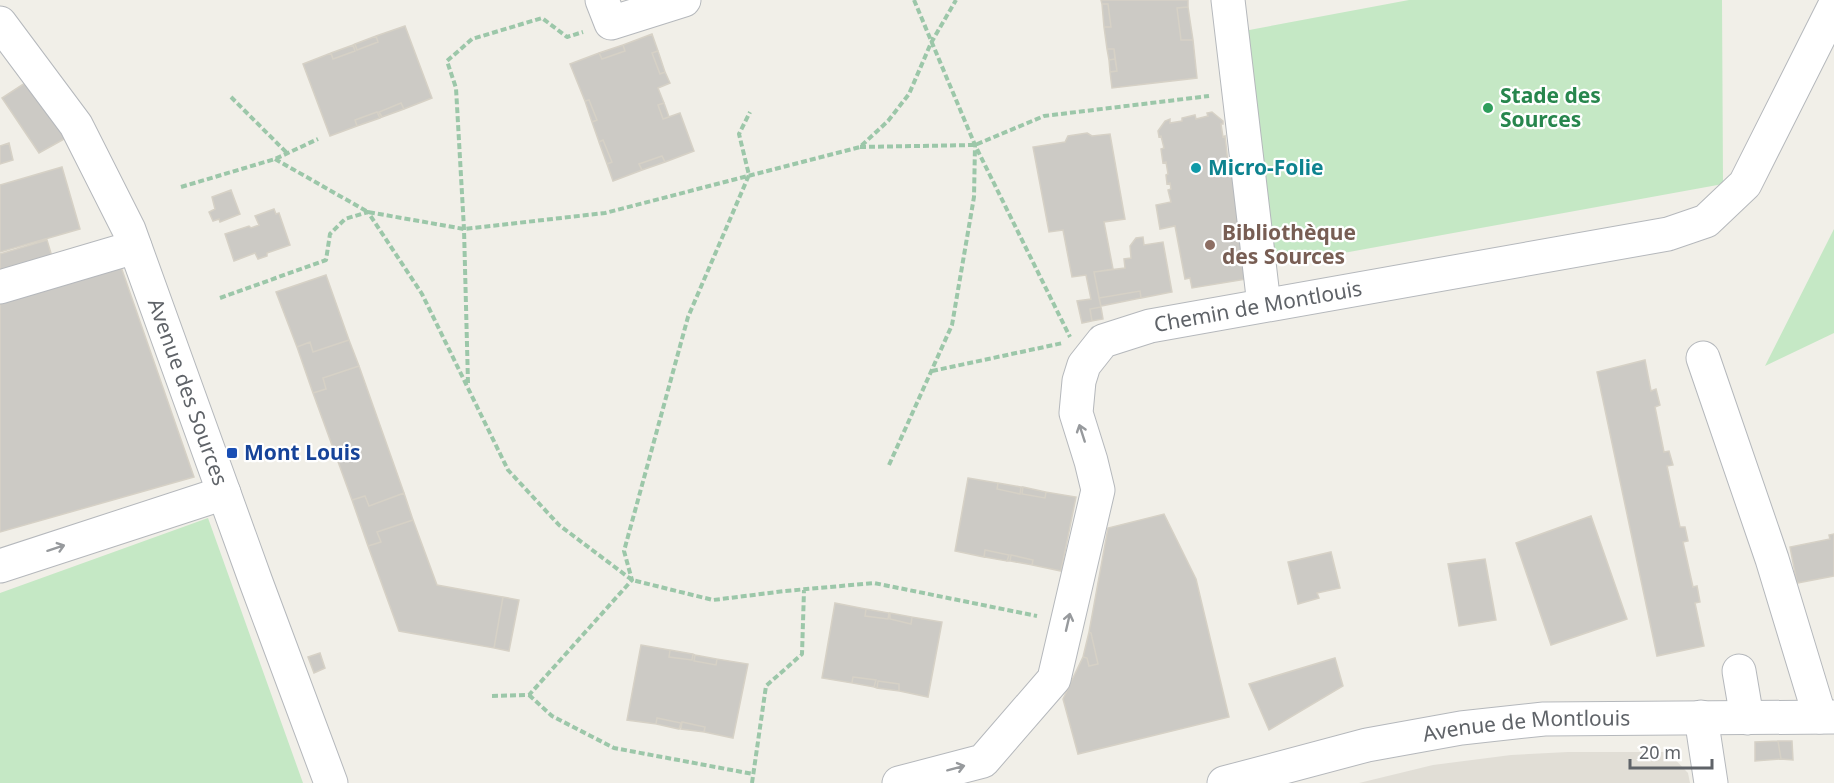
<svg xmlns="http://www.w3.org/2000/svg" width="1834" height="783" viewBox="0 0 1834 783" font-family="'Noto Sans',sans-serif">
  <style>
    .education { fill: #e1ded6 }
    .green { fill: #c5e8c5 }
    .building { fill: #cccac5; stroke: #d6d1c6; stroke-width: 1.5 }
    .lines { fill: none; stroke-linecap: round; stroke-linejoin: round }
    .minor-casing { stroke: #b5b8bc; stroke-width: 35 }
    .path { stroke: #9cc7a9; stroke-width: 4; stroke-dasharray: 6 3; stroke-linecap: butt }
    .minor { stroke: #fff; stroke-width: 33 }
    .oneway { stroke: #979a9d }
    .leisure-dot { fill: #2e9e5b; stroke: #fff; stroke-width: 2 }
    .culture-dot { fill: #0f9aa8; stroke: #fff; stroke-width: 2 }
    .education-dot { fill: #8d6e63; stroke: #fff; stroke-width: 2 }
    .transit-dot { fill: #1a4fb4; stroke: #fff; stroke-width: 2 }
    .labels { text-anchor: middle; stroke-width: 4.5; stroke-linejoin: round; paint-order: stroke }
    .leisure-label { font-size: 21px; font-weight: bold; fill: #27864d; stroke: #fff; text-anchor: start }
    .culture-label { font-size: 21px; font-weight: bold; fill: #0d838f; stroke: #fff; text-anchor: start }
    .education-label { font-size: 21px; font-weight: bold; fill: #785e54; stroke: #fff; text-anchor: start }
    .street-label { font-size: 21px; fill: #5f6368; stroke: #fff }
    .transit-label { font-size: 21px; font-weight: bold; fill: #164399; stroke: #fff; text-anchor: start }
  </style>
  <rect width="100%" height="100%" fill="#f1efe8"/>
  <path class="education" d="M1568 752H1668L1688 773 1690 783H1359L1433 765 1511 755Z"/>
  <path class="green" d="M1409 0H1722L1723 184 1272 266 1244 31Z
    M1834 229V333L1765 366 1769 358Z
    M208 518 303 783H0V593Z"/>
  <path class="building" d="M1101 0H1188V7L1177 8 1181 40H1193L1197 78 1112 88 1110 72 1117 71 1114 49H1107L1104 27H1111L1108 4H1102Z
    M1102 4H1108L1111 27H1104Z
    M1188 7 1193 40H1181L1177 8Z
    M405 26 432 98 404 109 401 103 379 112 382 117 380 118 377 112 355 120 357 126 330 136 303 64 331 53 333 59 355 51 353 45 355 44 357 50 378 42 376 36Z
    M652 34 658 51 652 53 660 74 665 72 670 83 658 88 664 103 658 105 663 119 680 113 694 151 665 162 662 156 639 164 642 170 613 181 607 164 612 162 603 140 599 142 592 122 597 120 589 100 585 101 570 64 599 53 602 59 625 51 623 45Z
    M376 36 378 42 357 50 355 44Z
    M353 45 355 51 333 59 331 53Z
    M623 45 625 51 602 59 599 53Z
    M1107 49H1114L1115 59 1109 60Z
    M658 51 665 72 660 74 652 53Z
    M1115 59 1117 71 1110 72 1109 60Z
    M28 81 66 138 39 153 2 98Z
    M589 100 597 120 592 122 585 101Z
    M401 103 404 109 382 117 379 112Z
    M664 103 669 117 663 119 658 105Z
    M377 112 380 118 357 126 355 120Z
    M1212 112 1223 121V124H1221L1223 137 1225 136 1228 163 1230 162 1242 232 1238 233 1247 279 1192 288 1190 278 1185 279 1175 226 1160 229 1156 205 1171 202 1168 190 1171 189 1170 183 1167 184 1166 175 1168 174 1166 162 1163 163 1161 149 1164 148 1161 136 1159 137 1158 131 1165 121 1170 119V123L1182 121V118L1195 115 1196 119 1208 116 1207 113Z
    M1087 133 1092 136 1110 134 1125 219 1104 222 1113 269 1094 272 1101 307 1090 309 1092 321 1082 323 1077 301 1091 299 1086 275 1072 277 1063 230 1049 232 1033 147 1065 142 1068 136Z
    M603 140 612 162 607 164 599 142Z
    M9 143 13 160 0 164V146Z
    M662 156 665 162 642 170 639 164Z
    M62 167 80 229 0 252V185Z
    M231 190 240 214 220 222 219 219 213 221 209 212 215 209 212 197Z
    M274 209 276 214 279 213 290 245 267 253V256L258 259 255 253 234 261 225 234 249 226 251 228 259 225 255 216Z
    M1143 237 1144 245 1163 242 1172 292 1141 298 1140 291 1099 298 1094 272 1125 268 1124 259 1131 258 1130 246 1136 238Z
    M47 240 53 260 0 276V254Z
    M120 264 194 477 0 532V296Z
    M326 275 349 340 313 352 310 342 297 347 276 292Z
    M1140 291 1141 298 1101 306 1099 298Z
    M1101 307 1103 319 1092 321 1090 309Z
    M349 340 359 366 323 378 326 389 313 393 297 347 310 342 313 352Z
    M1645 360 1651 391 1656 389 1660 405 1655 407 1664 452 1669 451 1673 465 1667 466 1680 527H1685L1688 541 1683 542 1693 587 1697 586 1700 602 1695 603 1704 646 1657 656 1597 372Z
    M359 366 404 493 369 506 365 496 352 500 313 393 326 389 323 378Z
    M968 478 998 483 997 489 1020 494 1021 487H1023L1022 494 1045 498 1046 492 1076 497 1061 571 1032 565 1033 560 1011 555 1010 561H1007L1009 555 985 550 984 557 955 551Z
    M998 483 1021 487 1020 494 997 489Z
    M1023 487 1046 492 1045 498 1022 494Z
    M404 493 413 520 377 532 381 542 368 546 352 500 365 496 369 506Z
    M1164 514 1196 579 1229 717 1078 754 1063 699 1083 657 1087 658 1089 666 1098 664 1091 633 1089 632 1108 528Z
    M1591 516 1627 619 1551 645 1516 543Z
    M413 520 437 585 503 597 494 648 399 631 368 546 381 542 377 532Z
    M1834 534V576L1797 583 1790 547 1830 539 1829 535Z
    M985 550 1009 555 1007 561 984 557Z
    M1331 552 1340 588 1317 593 1319 598 1298 604 1288 562Z
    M1011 555 1033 560 1032 565 1010 561Z
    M1485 559 1496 620 1459 626 1448 564Z
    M503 597 519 600 509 651 494 648Z
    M835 603 866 609 865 616 888 619 889 613H890V619L911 624 912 617 942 622 928 697 899 691V684L878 681 877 688 874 687 876 680 853 677 852 683 822 678Z
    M866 609 889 613 888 619 865 616Z
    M890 613 912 617 911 624 890 619Z
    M1089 632 1091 633 1098 664 1089 666 1087 658 1083 657Z
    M641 645 670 650 669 657 692 660 693 654 695 655 694 661 716 665 717 659 748 664 733 738 704 732 705 727 682 722 681 729V723L657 718 656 724 627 720Z
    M670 650 693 654 692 660 669 657Z
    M320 653 325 668 314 673 308 657Z
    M695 655 717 659 716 665 694 661Z
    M1335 658 1343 686 1269 730 1249 684Z
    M853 677 876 680 874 687 852 683Z
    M878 681 899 684V691L877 688Z
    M657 718 681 723 679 729 656 724Z
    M682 722 705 727 704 732 681 729Z
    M1778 741H1792L1793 760 1781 759Z
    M1778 741 1781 759 1755 761V742Z"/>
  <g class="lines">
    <g class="minor-casing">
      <g id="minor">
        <path d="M602 0 611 23 684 0"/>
        <path d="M1228 0 1264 305"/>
        <path id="s1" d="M0 23 76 125 129 230 256 582 331 783"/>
        <path d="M0 287 135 247"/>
        <path d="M1703 358 1772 559 1820 717"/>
        <path d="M0 566 224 493"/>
        <path d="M1739 671 1747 718"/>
        <path d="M1701 717 1711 783"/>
        <path id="s2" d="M899 783 983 761 1054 679 1098 490 1091 461 1076 413 1079 381 1084 365 1103 341 1150 326 1668 234 1706 221 1745 184 1834 7"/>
        <path id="s3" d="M1224 783 1367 745 1461 728 1544 719 1834 717"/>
      </g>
    </g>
    <path class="path" d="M914 0 975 145 1070 337
      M231 97 287 153
      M860 147 975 145 1044 116 1209 96
      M275 159 368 212 464 229 605 213 860 147 888 121 909 94 931 43 956 0
      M181 187 275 159 318 139
      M220 298 326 260 330 234 345 219 368 212 422 294 508 470 559 525 632 580 713 600 785 591 874 583 1037 616
      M932 371 1063 343
      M468 383 464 229 456 88 447 61 472 39 542 18 567 37 583 32
      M889 465 952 325 974 197 975 146
      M529 695 552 716 614 748 753 774
      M492 696 529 695 632 580 624 551 688 317 749 175 739 134 750 112
      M752 783 766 686 802 654 804 590"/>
    <use href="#minor" class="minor"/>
  </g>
  <defs><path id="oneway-shaft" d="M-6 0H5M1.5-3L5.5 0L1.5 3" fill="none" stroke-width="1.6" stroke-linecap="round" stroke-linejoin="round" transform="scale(1.5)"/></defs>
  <g class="oneway">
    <use href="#oneway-shaft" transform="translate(1082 433) rotate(-108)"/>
    <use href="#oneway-shaft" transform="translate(56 548) rotate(-18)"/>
    <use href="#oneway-shaft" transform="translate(1068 622) rotate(-77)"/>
    <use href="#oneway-shaft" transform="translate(956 768) rotate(-15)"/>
  </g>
  <circle class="leisure-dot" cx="1488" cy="108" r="6"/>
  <circle class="culture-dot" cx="1196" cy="168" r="6"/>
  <circle class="education-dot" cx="1210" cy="245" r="6"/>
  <rect class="transit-dot" x="226" y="447" width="12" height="12" rx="3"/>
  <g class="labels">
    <g class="leisure-label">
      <text x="1500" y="103">Stade des<tspan x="1500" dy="24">Sources</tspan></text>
    </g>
    <g class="culture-label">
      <text x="1208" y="175">Micro-Folie</text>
    </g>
    <g class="education-label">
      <text x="1222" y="240">Bibliothèque<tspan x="1222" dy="24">des Sources</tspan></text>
    </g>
    <g class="street-label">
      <text dy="7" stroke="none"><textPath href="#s2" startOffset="708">Chemin de Montlouis</textPath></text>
      <text dy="7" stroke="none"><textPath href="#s1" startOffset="417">Avenue des Sources</textPath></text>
      <text dy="7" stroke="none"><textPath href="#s3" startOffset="309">Avenue de Montlouis</textPath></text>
    </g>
    <g class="transit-label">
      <text x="244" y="460">Mont Louis</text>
    </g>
  </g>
  <path d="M1630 759v9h82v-9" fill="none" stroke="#5f6368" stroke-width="3"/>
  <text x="1639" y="759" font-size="18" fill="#5f6368" stroke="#ffffff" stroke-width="4.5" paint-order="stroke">20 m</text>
</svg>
